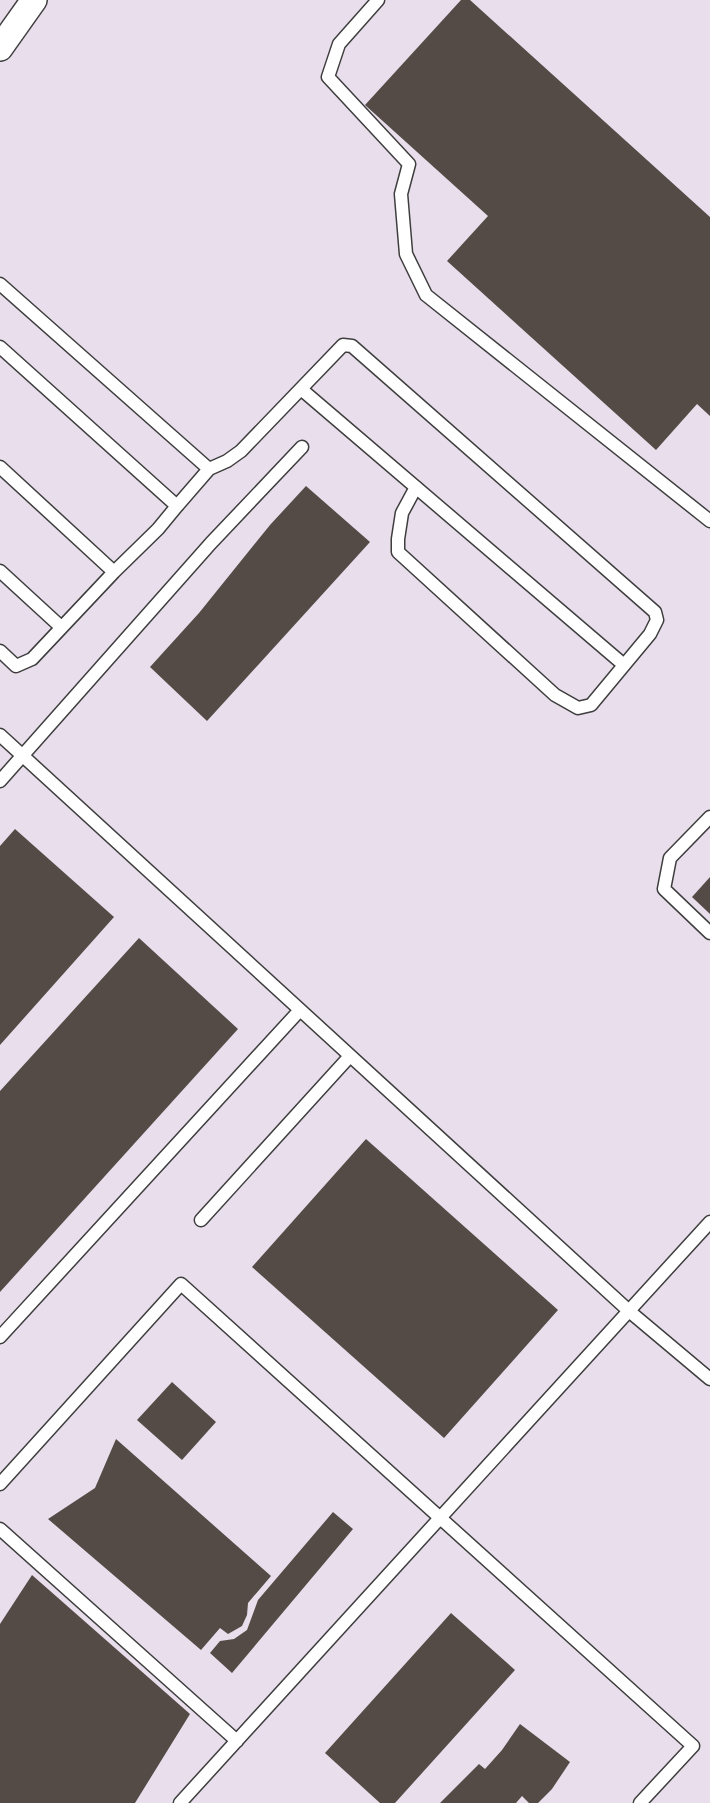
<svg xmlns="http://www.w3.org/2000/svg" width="710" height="1803" viewBox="0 0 710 1803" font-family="'Noto Serif',serif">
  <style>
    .industrial { fill: #e9deeb }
    .building { fill: #544b47 }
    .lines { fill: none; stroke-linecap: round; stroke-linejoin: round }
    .lane-casing { stroke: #3e3e3e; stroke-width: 15 }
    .street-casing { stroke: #3e3e3e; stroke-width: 28 }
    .lane { stroke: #fff; stroke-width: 12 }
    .street { stroke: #fff; stroke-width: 25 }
  </style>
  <rect width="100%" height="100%" fill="#fffae8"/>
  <path class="industrial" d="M0 0H710V1803H0Z"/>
  <path class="building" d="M461 0H470L710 217V416L697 404 656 450 447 261 488 216 365 105Z
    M306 486 370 542 207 721 150 667 199 613 270 525Z
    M15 829 114 917 0 1045V846Z
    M710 877V914L692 897Z
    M139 938 238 1029 0 1292V1091Z
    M366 1139 558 1310 444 1438 252 1267Z
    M172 1382 216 1422 182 1460 137 1420Z
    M116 1439 271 1576 248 1603 247 1615 242 1626 228 1634 220 1628 201 1650 48 1519 95 1488Z
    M333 1512 353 1529 232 1673 210 1653 220 1641 234 1639 247 1630 258 1600Z
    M32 1575 190 1714 135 1803H0V1624Z
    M451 1613 515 1670 395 1803H380L325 1753Z
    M520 1724 570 1762 552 1789 538 1803H529L522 1796 516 1803H440L479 1764 485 1769 502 1750Z"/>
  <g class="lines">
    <g class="lane-casing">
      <path id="lane" d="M378 0 339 44 328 77 409 164 401 194 406 254 426 295 710 521
        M0 284 209 469 227 461 241 451 343 345 352 346 655 612 657 620 650 634 591 705 578 708 555 695 398 552V539L402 513 416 487
        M0 347 177 506 158 529 114 572 32 659 16 666 0 651
        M301 389 624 665
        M0 467 114 572
        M177 506 209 469
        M0 571 61 627
        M0 735 629 1311 710 1379
        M0 781 211 543 302 447
        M710 817 670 858 664 889 710 933
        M201 1220 350 1056
        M0 1337 300 1010
        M0 1484 181 1284 693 1746 640 1803
        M0 1529 237 1741
        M180 1803 710 1222"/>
    </g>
    <g class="street-casing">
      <path id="street" d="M0 48 34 0"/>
    </g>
    <use href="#lane" class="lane"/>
    <use href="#street" class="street"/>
  </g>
</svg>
